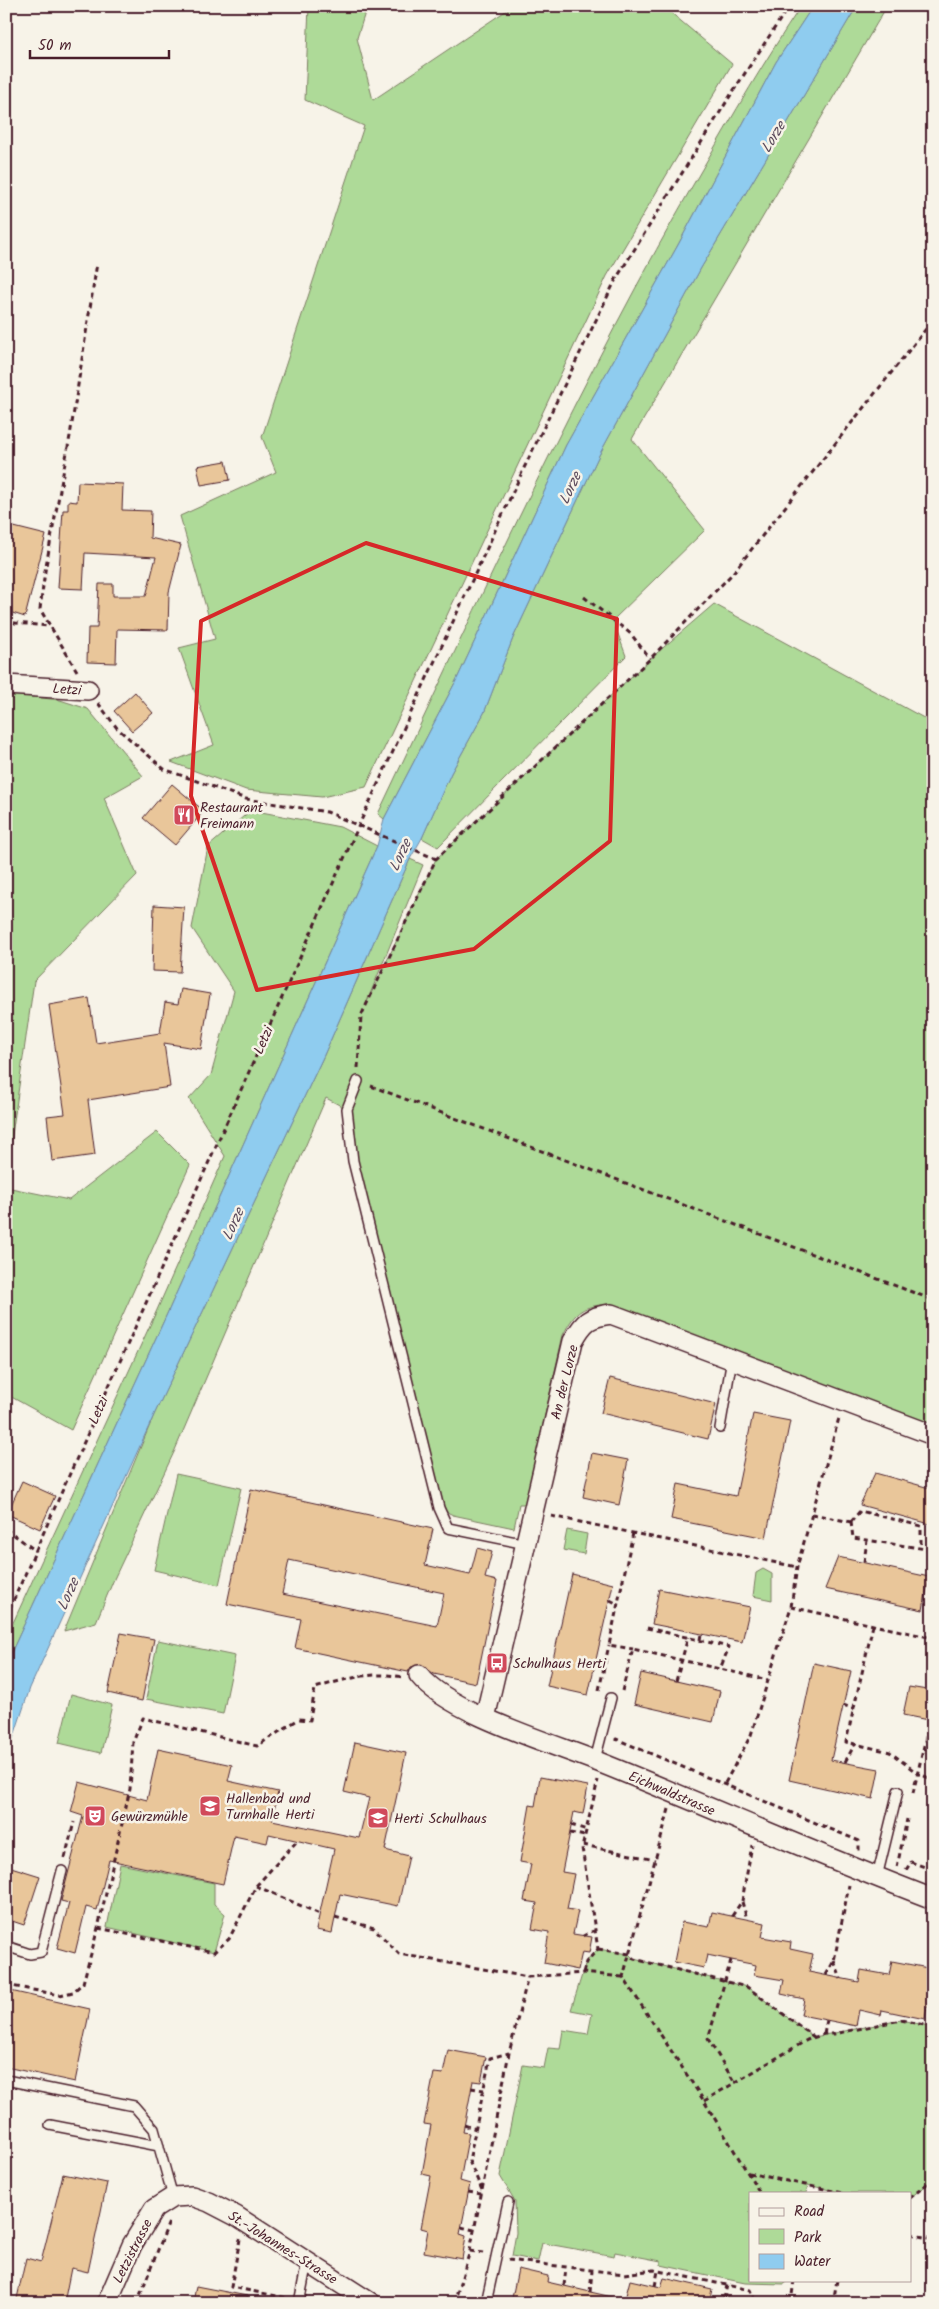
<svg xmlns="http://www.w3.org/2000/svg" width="939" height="2309" viewBox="0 0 939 2309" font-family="Kalam,sans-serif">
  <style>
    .green { fill: #aeda98; stroke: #7c7c62 }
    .water { fill: #8fccef; stroke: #7387a1 }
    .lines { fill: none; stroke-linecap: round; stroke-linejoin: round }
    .stream { stroke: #7387a1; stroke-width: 5.5 }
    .building { fill: #e9c69a; stroke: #4a1f2b; fill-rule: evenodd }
    .service-casing { stroke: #4a1f2b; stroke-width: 12 }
    .minor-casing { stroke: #4a1f2b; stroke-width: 22 }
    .path { stroke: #4a1f2b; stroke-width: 3; stroke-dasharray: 5 4; stroke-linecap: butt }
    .service { stroke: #f7f3e8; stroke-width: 9 }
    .minor { stroke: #f7f3e8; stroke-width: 19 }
    .marked { fill: none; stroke: #d62828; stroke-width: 4; stroke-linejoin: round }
    .labels { text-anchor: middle; stroke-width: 5; stroke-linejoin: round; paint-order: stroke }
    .street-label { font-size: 14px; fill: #4a1f2b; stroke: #f7f3e8 }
    .poi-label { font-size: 14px; fill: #4a1f2b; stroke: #f7f3e8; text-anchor: start }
    .water-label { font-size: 15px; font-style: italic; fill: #5b4a5c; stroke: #f7f3e8 }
  </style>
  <rect width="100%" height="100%" fill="#f7f3e8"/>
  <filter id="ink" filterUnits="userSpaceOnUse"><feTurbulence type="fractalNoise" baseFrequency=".02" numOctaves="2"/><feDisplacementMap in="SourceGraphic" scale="10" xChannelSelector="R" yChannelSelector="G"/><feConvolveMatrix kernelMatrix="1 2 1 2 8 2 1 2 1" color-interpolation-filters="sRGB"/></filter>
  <g filter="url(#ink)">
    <path class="green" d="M309 6H367L357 38 373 100 513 6H663L732 64 607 276 366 787 322 797 246 790 171 762 214 745 179 648 215 639 180 516 276 472 262 437 364 126 305 100Z
      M801 6H813L776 62 678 245 566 445 458 677 384 819 378 814C481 597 580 379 701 171 733 115 765 60 801 6Z
      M857 6H887L632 439 705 530 613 620 626 656 438 847 422 838 451 773 484 713 513 638 598 457 701 268Z
      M714 604 933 723V1427L611 1304C582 1306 576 1310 563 1335L525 1504H519L514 1528 453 1515 439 1508 353 1161 347 1109 326 1098 175 1450 114 1579 96 1622 64 1631 154 1415 324 1055 410 859 423 865 366 1004 436 859 650 659Z
      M6 694 60 700 88 709 143 776 104 798 137 875 34 981 6 1177Z
      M251 810 340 827 377 846 167 1314 6 1664V1638L157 1310 225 1156 189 1099 211 1075 234 991 192 928 208 847Z
      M157 1132 190 1165 71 1430 6 1394V1187L69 1200Z
      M176 1474 241 1488 219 1585 154 1570Z
      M567 1530 587 1534 584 1554 563 1550Z
      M763 1569 772 1574V1600L753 1596 756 1573Z
      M158 1640 235 1656 223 1714 146 1699Z
      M71 1694 112 1705 101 1753 59 1743Z
      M120 1864 214 1883V1904L225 1914 214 1952 107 1927Z
      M598 1949 629 1954 634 1959 747 1987 814 2037 901 2020 933 2027V2179L910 2198V2193H843L808 2185 806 2193H750V2280H786L785 2284 745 2283 661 2265V2261L615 2252 614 2256 542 2243 538 2261 512 2256 516 2233 515 2201 500 2176 523 2065 544 2068 548 2048 560 2049 563 2030 588 2034 592 2014 571 2010 586 1962Z"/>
    <path class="water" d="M813 6H857L701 268 598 457 513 638 484 713 451 773 422 838 410 859 324 1055 154 1415 30 1688 6 1760V1664L167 1314 377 846 384 819 458 677 566 445 678 245 776 62Z"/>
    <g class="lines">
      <path class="stream" d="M342 8V6"/>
    </g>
    <path class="building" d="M226 461 230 480 201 485 197 466Z
      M78 482 123 484 122 510 151 511 150 538 181 545 169 592 168 630 117 629 116 663 87 662 88 628H97L99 584H113V596H146L156 557 85 553 83 589 58 588 63 510H68V501L77 502Z
      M6 525 46 535 25 617 6 611Z
      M135 692 153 713 132 731 114 711Z
      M172 784 204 811 175 845 143 818Z
      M154 905 184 907 180 972 152 971Z
      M181 989 210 994 201 1049 164 1043 170 1087 88 1100 95 1155 52 1161 47 1116 65 1114 49 1005 89 998 96 1043 160 1033 165 1002 178 1004Z
      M610 1378 716 1404 708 1439 601 1413Z
      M753 1414 790 1421 766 1538 671 1519 678 1484 736 1496Z
      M592 1453 628 1460 619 1505 583 1497Z
      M875 1473 933 1489 930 1524 860 1505Z
      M22 1481 55 1496 40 1529 7 1514Z
      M251 1489 433 1529 425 1565 470 1575 477 1548 492 1552 485 1578 497 1581 476 1683 434 1674 421 1664 411 1667 408 1672 295 1648 301 1619 227 1604ZM289 1560 444 1593 437 1626 282 1594Z
      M838 1557 929 1577 923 1610 825 1589Z
      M572 1574 613 1584 588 1695 547 1686Z
      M659 1589 750 1607 742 1642 652 1624Z
      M121 1633 154 1639 142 1701 108 1693Z
      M814 1663 851 1671 831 1760 879 1769 873 1799 789 1780Z
      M641 1673 720 1691 713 1722 634 1704Z
      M909 1687 933 1691V1721L903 1715Z
      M355 1742 406 1753 385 1850 409 1856 398 1906 340 1894 332 1933 316 1930 334 1849 269 1834 267 1843 234 1836 223 1884 109 1860 97 1910 86 1907 75 1953 57 1948 69 1903 61 1901 83 1816 71 1812 79 1782 147 1800 158 1749 232 1765 228 1781 278 1792 272 1820 359 1838 369 1798 344 1792Z
      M540 1777 588 1786 583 1814 574 1812 562 1872 574 1874 567 1909 578 1911 573 1934 592 1937 589 1953 582 1952 578 1970 544 1963 549 1932 532 1929 537 1903 524 1901 531 1864 520 1862 530 1805 535 1806Z
      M11 1867 40 1876 24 1925 6 1919V1883Z
      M712 1912 765 1923 762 1937 791 1942 790 1949 813 1954 809 1972 859 1982 861 1970 889 1975 892 1961 933 1969V2007L927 2006 925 2019 882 2010 881 2015 859 2010 856 2026 801 2015 804 1999 781 1994 784 1980 754 1975 756 1965 707 1955 704 1968 674 1962 682 1922 709 1927Z
      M6 1990 90 2009 75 2082 6 2067Z
      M448 2050 486 2057 481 2082 473 2081 463 2132 469 2133 460 2181 470 2184 460 2234 466 2236 462 2259 424 2252 428 2230 421 2228 431 2176 422 2174 431 2125 424 2124 434 2073 443 2074Z
      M63 2174 107 2183 88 2272 71 2268 64 2303H16L26 2258 41 2262Z
      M518 2269 548 2276 547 2282 612 2297 611 2303H511Z
      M664 2278 712 2289 709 2303H624L630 2280 661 2287Z
      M196 2286 247 2296 246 2303H193Z"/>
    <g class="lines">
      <g class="service-casing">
        <path id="service" d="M358 1081 347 1109 353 1161 439 1508 448 1528 526 1544
          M720 1428 732 1359
          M595 1760 611 1698
          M877 1877 898 1791
          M6 1946 30 1954 41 1952 62 1871
          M6 2080 134 2106 154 2129 173 2197
          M50 2125 159 2146
          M299 2303 307 2262
          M486 2303 508 2202"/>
      </g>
      <g class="minor-casing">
        <path id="minor" d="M6 685 88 690
          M419 1675C450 1714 558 1745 606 1765 715 1809 823 1857 933 1899
          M485 1718 573 1341C584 1321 589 1317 611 1314L933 1435
          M107 2303 132 2245 154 2209 173 2197 192 2196 209 2202 236 2216 371 2303"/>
      </g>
      <path class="path" d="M584 597 631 634 650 659
        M6 618 15 623 49 626
        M77 671 40 609 45 571 70 436 97 263
        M98 703 117 728 164 769 246 799 327 812 436 859
        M358 1068 361 1016 436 859 650 659 732 574 933 320
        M371 1086 933 1300
        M812 1514 851 1522
        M551 1516 797 1567
        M851 1522 860 1511 921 1526V1548
        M851 1522 853 1538 933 1550
        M6 1529 36 1551
        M633 1533 609 1645 633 1649
        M864 1562 867 1540
        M610 1600 618 1604
        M791 1607 933 1638
        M6 1617 359 825 524 468 616 279 732 93 789 6
        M873 1625 846 1742 890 1752 917 1773 931 1779
        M647 1628 729 1647 720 1669
        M700 1640 701 1634
        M596 1663 605 1665
        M676 1681 688 1637
        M599 1690 609 1645
        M622 1691 633 1649 768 1680
        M843 1705 854 1709
        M616 1741V1739L859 1841V1851
        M923 1750 930 1720
        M845 1762 855 1744
        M725 1783 751 1735 791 1607 797 1567 839 1418
        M913 1793 923 1750 933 1749
        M669 1809 623 1977 704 2101 760 2193
        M571 1825 587 1830
        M570 1833 585 1836
        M583 1845 655 1860
        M65 1858 74 1822
        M897 1867 907 1819
        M906 1870 911 1862 933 1870
        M256 1886 320 1914
        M742 1902 747 1919
        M732 1916 742 1901 752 1845
        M335 1917 374 1928 399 1954 528 1977 583 1973 623 1977
        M98 1928 214 1952 229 1939 256 1886 297 1841
        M583 1936 595 1930
        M598 1949 629 1954 634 1959 747 1987 814 2037
        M731 1960 708 2039 735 2083
        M834 1961 841 1979
        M583 1973 586 1962 598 1949 582 1848 598 1780
        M826 1975 834 1961 849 1885
        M6 1985 60 1995 73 1992 83 1983 98 1928 130 1789 133 1742 143 1718 257 1746 299 1719 310 1720 315 1688C347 1679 369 1671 403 1677
        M824 2034 827 2020
        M471 2088 484 2090
        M704 2101 807 2040 824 2034H834L901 2020 933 2027
        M464 2125 476 2129
        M749 2173 843 2193
        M482 2190 469 2161 490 2058 509 2053
        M468 2192 481 2194
        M910 2198 933 2179
        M461 2227 474 2230
        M910 2234 933 2239
        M240 2239 231 2287 287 2298
        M470 2251 483 2253
        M508 2260 624 2274 654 2270 750 2290 756 2303
        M564 2286 566 2268
        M655 2286 658 2271
        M590 2292 592 2271
        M724 2299 727 2285
        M137 2303 169 2222
        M454 2303 470 2251 509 2053 528 1977
        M791 2303 794 2280
        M833 2303 837 2280"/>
      <use href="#service" class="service"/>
      <use href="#minor" class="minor"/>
    </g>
  </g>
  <path class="marked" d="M366 543 617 619 610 841 474 949 257 990 191 796 201 621Z"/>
  <defs>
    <g id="restaurant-square" transform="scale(1.125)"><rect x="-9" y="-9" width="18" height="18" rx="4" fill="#d1495b" stroke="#f7f3e8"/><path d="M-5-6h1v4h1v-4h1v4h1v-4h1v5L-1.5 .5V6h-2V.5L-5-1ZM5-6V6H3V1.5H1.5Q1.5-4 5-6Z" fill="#fff"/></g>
    <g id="bus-square" transform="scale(1.125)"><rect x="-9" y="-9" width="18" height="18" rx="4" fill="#d1495b" stroke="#f7f3e8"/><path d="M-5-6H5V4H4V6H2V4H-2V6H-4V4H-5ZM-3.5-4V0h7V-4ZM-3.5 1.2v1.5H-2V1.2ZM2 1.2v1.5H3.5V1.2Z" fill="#fff"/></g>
    <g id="school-square" transform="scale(1.125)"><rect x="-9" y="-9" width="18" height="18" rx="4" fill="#d1495b" stroke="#f7f3e8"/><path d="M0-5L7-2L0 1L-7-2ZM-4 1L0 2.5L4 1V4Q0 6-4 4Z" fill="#fff"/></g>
    <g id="theatre-square" transform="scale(1.125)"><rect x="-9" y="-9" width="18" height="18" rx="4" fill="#d1495b" stroke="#f7f3e8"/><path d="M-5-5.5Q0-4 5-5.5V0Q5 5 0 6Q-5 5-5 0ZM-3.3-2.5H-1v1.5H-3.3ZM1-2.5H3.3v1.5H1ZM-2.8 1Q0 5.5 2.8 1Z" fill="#fff"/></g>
  </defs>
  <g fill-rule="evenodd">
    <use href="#restaurant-square" x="184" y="815"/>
    <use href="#bus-square" x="497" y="1663"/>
    <use href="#school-square" x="210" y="1806"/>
    <use href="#theatre-square" x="95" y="1816"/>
    <use href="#school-square" x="378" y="1818"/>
  </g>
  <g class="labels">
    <g class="street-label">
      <text transform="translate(67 689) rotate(4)" y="5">Letzi</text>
      <text transform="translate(263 1040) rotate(-66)" y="5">Letzi</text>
      <text transform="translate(564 1382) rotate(-76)" y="5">An der Lorze</text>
      <text transform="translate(98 1410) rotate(-66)" y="5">Letzi</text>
      <text transform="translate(672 1793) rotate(23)" y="5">Eichwaldstrasse</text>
      <text transform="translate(283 2247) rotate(32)" y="5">St.-Johannes-Strasse</text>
      <text transform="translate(132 2251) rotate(-63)" y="5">Letzistrasse</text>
    </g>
    <g class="poi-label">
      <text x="200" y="812">Restaurant<tspan x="200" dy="16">Freimann</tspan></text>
      <text x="513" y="1668">Schulhaus Herti</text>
      <text x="226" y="1803">Hallenbad und<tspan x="226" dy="16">Turnhalle Herti</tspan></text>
      <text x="111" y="1821">Gewürzmühle</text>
      <text x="394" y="1823">Herti Schulhaus</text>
    </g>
    <g class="water-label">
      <text transform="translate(773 137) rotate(-59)" y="5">Lorze</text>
      <text transform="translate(570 488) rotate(-65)" y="5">Lorze</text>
      <text transform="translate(400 855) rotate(-65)" y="5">Lorze</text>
      <text transform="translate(233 1224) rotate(-66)" y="5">Lorze</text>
      <text transform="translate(68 1594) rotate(-66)" y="5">Lorze</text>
    </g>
  </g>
  <rect width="939" height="2309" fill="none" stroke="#f7f3e8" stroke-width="25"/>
  <rect x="12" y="12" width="914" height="2284" fill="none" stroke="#4a1f2b" stroke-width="2" filter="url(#ink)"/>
  <rect x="749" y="2192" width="162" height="90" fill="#f7f3e8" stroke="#b29e9c"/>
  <rect x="759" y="2208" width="25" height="8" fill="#f7f3e8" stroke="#b29e9c"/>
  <text x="794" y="2216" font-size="15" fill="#4a1f2b">Road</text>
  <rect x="759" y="2229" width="25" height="15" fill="#aeda98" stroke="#b29e9c"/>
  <text x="794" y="2242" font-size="15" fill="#4a1f2b">Park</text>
  <rect x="759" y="2254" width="25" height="15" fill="#8fccef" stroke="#b29e9c"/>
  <text x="794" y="2266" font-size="15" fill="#4a1f2b">Water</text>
  <path d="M30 50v8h139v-8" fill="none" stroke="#4a1f2b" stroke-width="2.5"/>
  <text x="38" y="50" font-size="15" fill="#4a1f2b" stroke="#f7f3e8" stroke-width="4" paint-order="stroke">50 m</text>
</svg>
